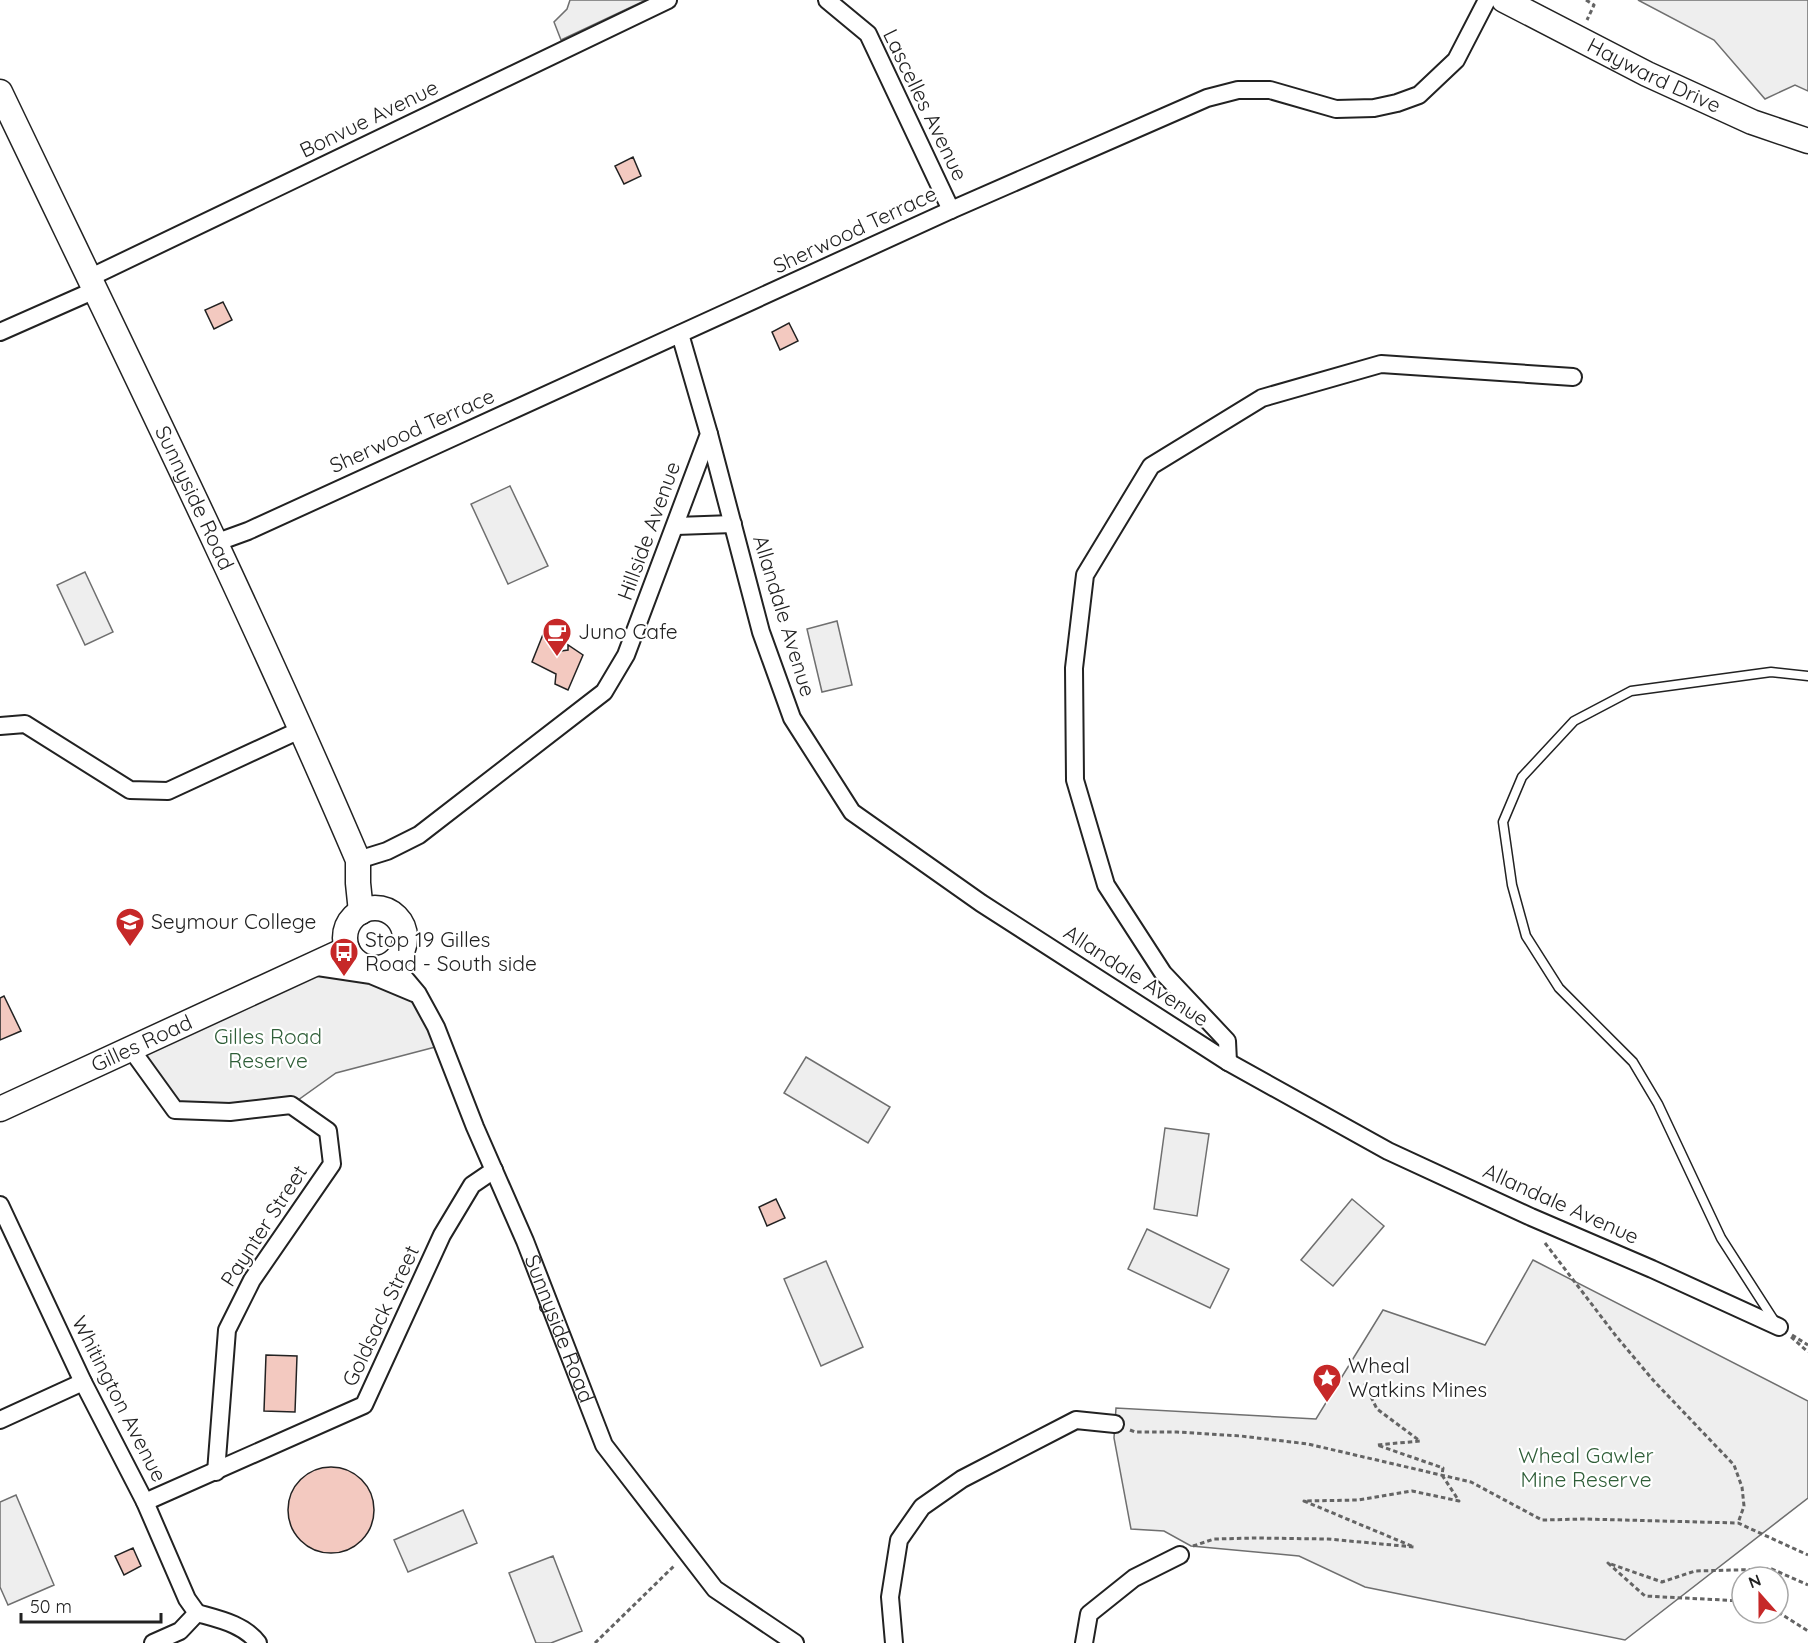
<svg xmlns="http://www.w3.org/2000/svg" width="1808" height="1643" viewBox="0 0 1808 1643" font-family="Quicksand,sans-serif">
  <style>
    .green { fill: #eee; stroke: #6f6f6f; stroke-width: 1.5 }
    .building { fill: #f3c9c0; stroke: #222; stroke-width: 1.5 }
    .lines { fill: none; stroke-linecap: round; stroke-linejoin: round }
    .lane-casing { stroke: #222; stroke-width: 11 }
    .street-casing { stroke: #222; stroke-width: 20 }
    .secondary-casing { stroke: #222; stroke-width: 27 }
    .path { stroke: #646464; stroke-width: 3; stroke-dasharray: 4.5 3; stroke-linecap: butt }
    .lane { stroke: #fff; stroke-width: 8 }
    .street { stroke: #fff; stroke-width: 16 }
    .secondary { stroke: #fff; stroke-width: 24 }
    .labels { text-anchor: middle; stroke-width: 4.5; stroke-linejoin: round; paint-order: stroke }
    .street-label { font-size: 21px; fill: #222; stroke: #fff }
    .poi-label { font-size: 21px; fill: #222; stroke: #fff; text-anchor: start }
    .park-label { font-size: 21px; fill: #2f5e38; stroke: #fff }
  </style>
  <rect width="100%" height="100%" fill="#fff"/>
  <path class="green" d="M570 0H646L561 40 554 22 567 9Z
    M1638 0H1808V91L1795 85 1765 99 1714 40Z
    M510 486 548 566 508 584 471 504Z
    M85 572 113 632 85 645 57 585Z
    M837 621 852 685 822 692 807 629Z
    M350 954C361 969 376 970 392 963L443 1045 336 1073 291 1105 175 1110 131 1049Z
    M806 1057 890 1107 868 1143 784 1093Z
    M1165 1128 1209 1134 1197 1216 1154 1209Z
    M1352 1199 1384 1226 1333 1286 1301 1260Z
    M1147 1229 1229 1269 1210 1308 1128 1269Z
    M1533 1260 1808 1401V1498L1625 1640 1365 1587 1299 1556 1191 1546 1164 1531 1131 1529 1114 1438 1116 1408 1316 1419 1383 1310 1485 1345Z
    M826 1261 863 1347 821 1366 784 1279Z
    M16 1495 54 1585 8 1605 0 1587V1502Z
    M463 1510 477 1543 408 1572 394 1540Z
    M553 1556 582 1631 551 1643H536L509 1573Z"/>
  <path class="building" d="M633 157 641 176 624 184 615 166Z
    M223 302 232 320 214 329 205 310Z
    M789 323 798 341 780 350 772 332Z
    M554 626 559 641 556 649 561 651 568 650V645L583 655 568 690 555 684 556 674 532 662 546 627Z
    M4 996 21 1031 0 1040V998Z
    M776 1199 785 1218 767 1226 759 1207Z
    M266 1355 297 1356 295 1412 264 1411Z
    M288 1510a43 43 0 1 1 86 0a43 43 0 1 1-86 0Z
    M133 1548 141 1566 124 1575 115 1556Z"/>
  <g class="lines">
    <g class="lane-casing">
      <path id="lane" d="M1775 1322 1721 1238 1658 1104 1633 1062 1559 988 1526 936 1512 885 1503 822 1522 777 1574 721 1631 691 1771 672 1808 676"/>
    </g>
    <g class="street-casing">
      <g id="street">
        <path d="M827 0 868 34 951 210"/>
        <path d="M89 278 668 0"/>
        <path d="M0 332 95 290"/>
        <path d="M709 434 761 632 792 718 852 812 981 903 1228 1062 1388 1151 1531 1217 1652 1269 1779 1327"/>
        <path d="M676 526 733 524"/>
        <path d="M215 543 248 531 951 210 1207 98 1238 90H1270L1336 109 1374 108 1397 103 1419 95 1456 60 1487 0"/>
        <path d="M0 726 25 724 130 790 168 791 302 729"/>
        <path d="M358 860 387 851 419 835 604 692 626 655 709 434 680 334"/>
        <path id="s1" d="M392 963 418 994 436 1027 475 1127 525 1241 604 1445 715 1589 795 1643"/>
        <path d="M311 966 371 975 414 993"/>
        <path d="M131 1049 175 1110 230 1112 291 1105 328 1131 332 1164 252 1280 227 1330 216 1472"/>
        <path d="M1228 1062 1227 1041 1163 973 1106 885 1075 780 1074 668 1085 575 1151 466 1262 398 1381 364 1573 377"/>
        <path d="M0 1205 83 1382 145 1502 187 1599 197 1613"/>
        <path d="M0 1420 83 1382"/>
        <path d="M145 1502 364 1405 442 1235 472 1185 494 1170"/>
        <path d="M197 1613C218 1619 244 1624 258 1643"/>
        <path d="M153 1643 180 1631 197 1613"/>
        <path d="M894 1643 890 1597 899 1540 922 1507 962 1479 1076 1420 1115 1424"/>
        <path d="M1084 1643 1089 1614 1134 1578 1180 1555"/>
      </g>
    </g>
    <g class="secondary-casing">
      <g id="secondary">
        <path id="s2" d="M1504 0 1647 74 1752 122 1808 141"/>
        <path id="s3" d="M0 92C122 347 247 600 358 860V883L361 912"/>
        <circle cx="375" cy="938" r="30"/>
        <path id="s4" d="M0 1109 347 949"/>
      </g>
    </g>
    <path class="path" d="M1586 0 1594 5 1587 20
      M1545 1243 1616 1336 1653 1380 1734 1465 1742 1487 1744 1506 1738 1523
      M1792 1335 1808 1345
      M1791 1337 1808 1352
      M1130 1430 1135 1432H1177L1241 1436 1308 1444 1471 1482 1542 1520 1585 1519 1738 1523 1808 1555
      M1193 1546 1214 1539 1256 1538 1328 1539 1414 1547 1304 1501 1358 1500 1412 1491 1459 1501 1442 1475 1443 1468 1377 1445 1420 1441 1377 1409 1364 1383
      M1742 1601 1645 1596 1608 1563 1662 1582 1695 1571 1772 1569 1808 1585
      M1778 1612 1808 1631
      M595 1643 675 1565"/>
    <use href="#lane" class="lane"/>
    <use href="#street" class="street"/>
    <use href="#secondary" class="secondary"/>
  </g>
  <defs>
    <g id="cafe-pin" transform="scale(1.5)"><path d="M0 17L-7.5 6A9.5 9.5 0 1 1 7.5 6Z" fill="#c62828" stroke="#fff"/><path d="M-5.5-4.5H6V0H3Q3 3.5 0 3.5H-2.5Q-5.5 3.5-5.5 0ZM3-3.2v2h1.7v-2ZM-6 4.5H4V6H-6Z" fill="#fff"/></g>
    <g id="school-pin" transform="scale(1.5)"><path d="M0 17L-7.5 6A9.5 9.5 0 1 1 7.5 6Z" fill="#c62828" stroke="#fff"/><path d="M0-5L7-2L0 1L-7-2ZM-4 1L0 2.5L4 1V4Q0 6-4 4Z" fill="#fff"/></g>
    <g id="bus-pin" transform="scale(1.5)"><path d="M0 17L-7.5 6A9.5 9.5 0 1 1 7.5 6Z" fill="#c62828" stroke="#fff"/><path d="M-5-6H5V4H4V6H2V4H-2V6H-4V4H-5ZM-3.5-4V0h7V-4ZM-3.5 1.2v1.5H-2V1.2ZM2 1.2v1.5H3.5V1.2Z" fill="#fff"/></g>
    <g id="sight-pin" transform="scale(1.5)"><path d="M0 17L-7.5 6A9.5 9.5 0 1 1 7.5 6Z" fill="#c62828" stroke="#fff"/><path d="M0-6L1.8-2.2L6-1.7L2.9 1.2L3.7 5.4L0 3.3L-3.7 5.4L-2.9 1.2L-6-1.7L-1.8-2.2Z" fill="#fff"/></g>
  </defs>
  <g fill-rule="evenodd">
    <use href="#cafe-pin" x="557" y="632"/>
    <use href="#school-pin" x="130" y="922"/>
    <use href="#bus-pin" x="344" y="952"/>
    <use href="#sight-pin" x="1327" y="1378"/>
  </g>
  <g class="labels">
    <g class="street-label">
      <text dy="7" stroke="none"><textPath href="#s2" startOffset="168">Hayward Drive</textPath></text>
      <text transform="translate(925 105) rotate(64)" y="7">Lascelles Avenue</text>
      <text transform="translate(369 119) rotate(-26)" y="7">Bonvue Avenue</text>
      <text transform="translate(855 230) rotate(-25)" y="7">Sherwood Terrace</text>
      <text transform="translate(412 431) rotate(-24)" y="7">Sherwood Terrace</text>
      <text dy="7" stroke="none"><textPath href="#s3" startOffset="450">Sunnyside Road</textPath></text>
      <text transform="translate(649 531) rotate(-70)" y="7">Hillside Avenue</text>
      <text transform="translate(784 616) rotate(73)" y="7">Allandale Avenue</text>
      <text transform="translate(1136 976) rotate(33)" y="7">Allandale Avenue</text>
      <text dy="7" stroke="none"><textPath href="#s4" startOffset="156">Gilles Road</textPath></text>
      <text transform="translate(1561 1204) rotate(24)" y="7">Allandale Avenue</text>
      <text transform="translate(264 1226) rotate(-57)" y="7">Paynter Street</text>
      <text transform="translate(381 1316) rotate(-65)" y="7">Goldsack Street</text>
      <text dy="7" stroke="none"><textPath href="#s1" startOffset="404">Sunnyside Road</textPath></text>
      <text transform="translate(119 1399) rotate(63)" y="7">Whitington Avenue</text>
    </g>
    <g class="poi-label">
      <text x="578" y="639">Juno Cafe</text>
      <text x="151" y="929">Seymour College</text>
      <text x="365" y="947">Stop 19 Gilles<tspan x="365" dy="24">Road - South side</tspan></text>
      <text x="1348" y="1373">Wheal<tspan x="1348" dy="24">Watkins Mines</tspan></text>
    </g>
    <g class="park-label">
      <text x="268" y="1044">Gilles Road<tspan x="268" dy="24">Reserve</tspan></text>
      <text x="1586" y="1463">Wheal Gawler<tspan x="1586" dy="24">Mine Reserve</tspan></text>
    </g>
  </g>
  <g transform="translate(1760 1595) rotate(339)"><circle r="28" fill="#ffffff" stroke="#a7a7a7" stroke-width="1.5"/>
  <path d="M0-4.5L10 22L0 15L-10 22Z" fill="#c62828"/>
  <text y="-9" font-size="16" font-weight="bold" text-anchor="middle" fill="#222222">N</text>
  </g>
  <path d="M21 1613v9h140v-9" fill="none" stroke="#222222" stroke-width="3"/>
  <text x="30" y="1613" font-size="18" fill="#222222" stroke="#ffffff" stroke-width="4.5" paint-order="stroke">50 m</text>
</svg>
